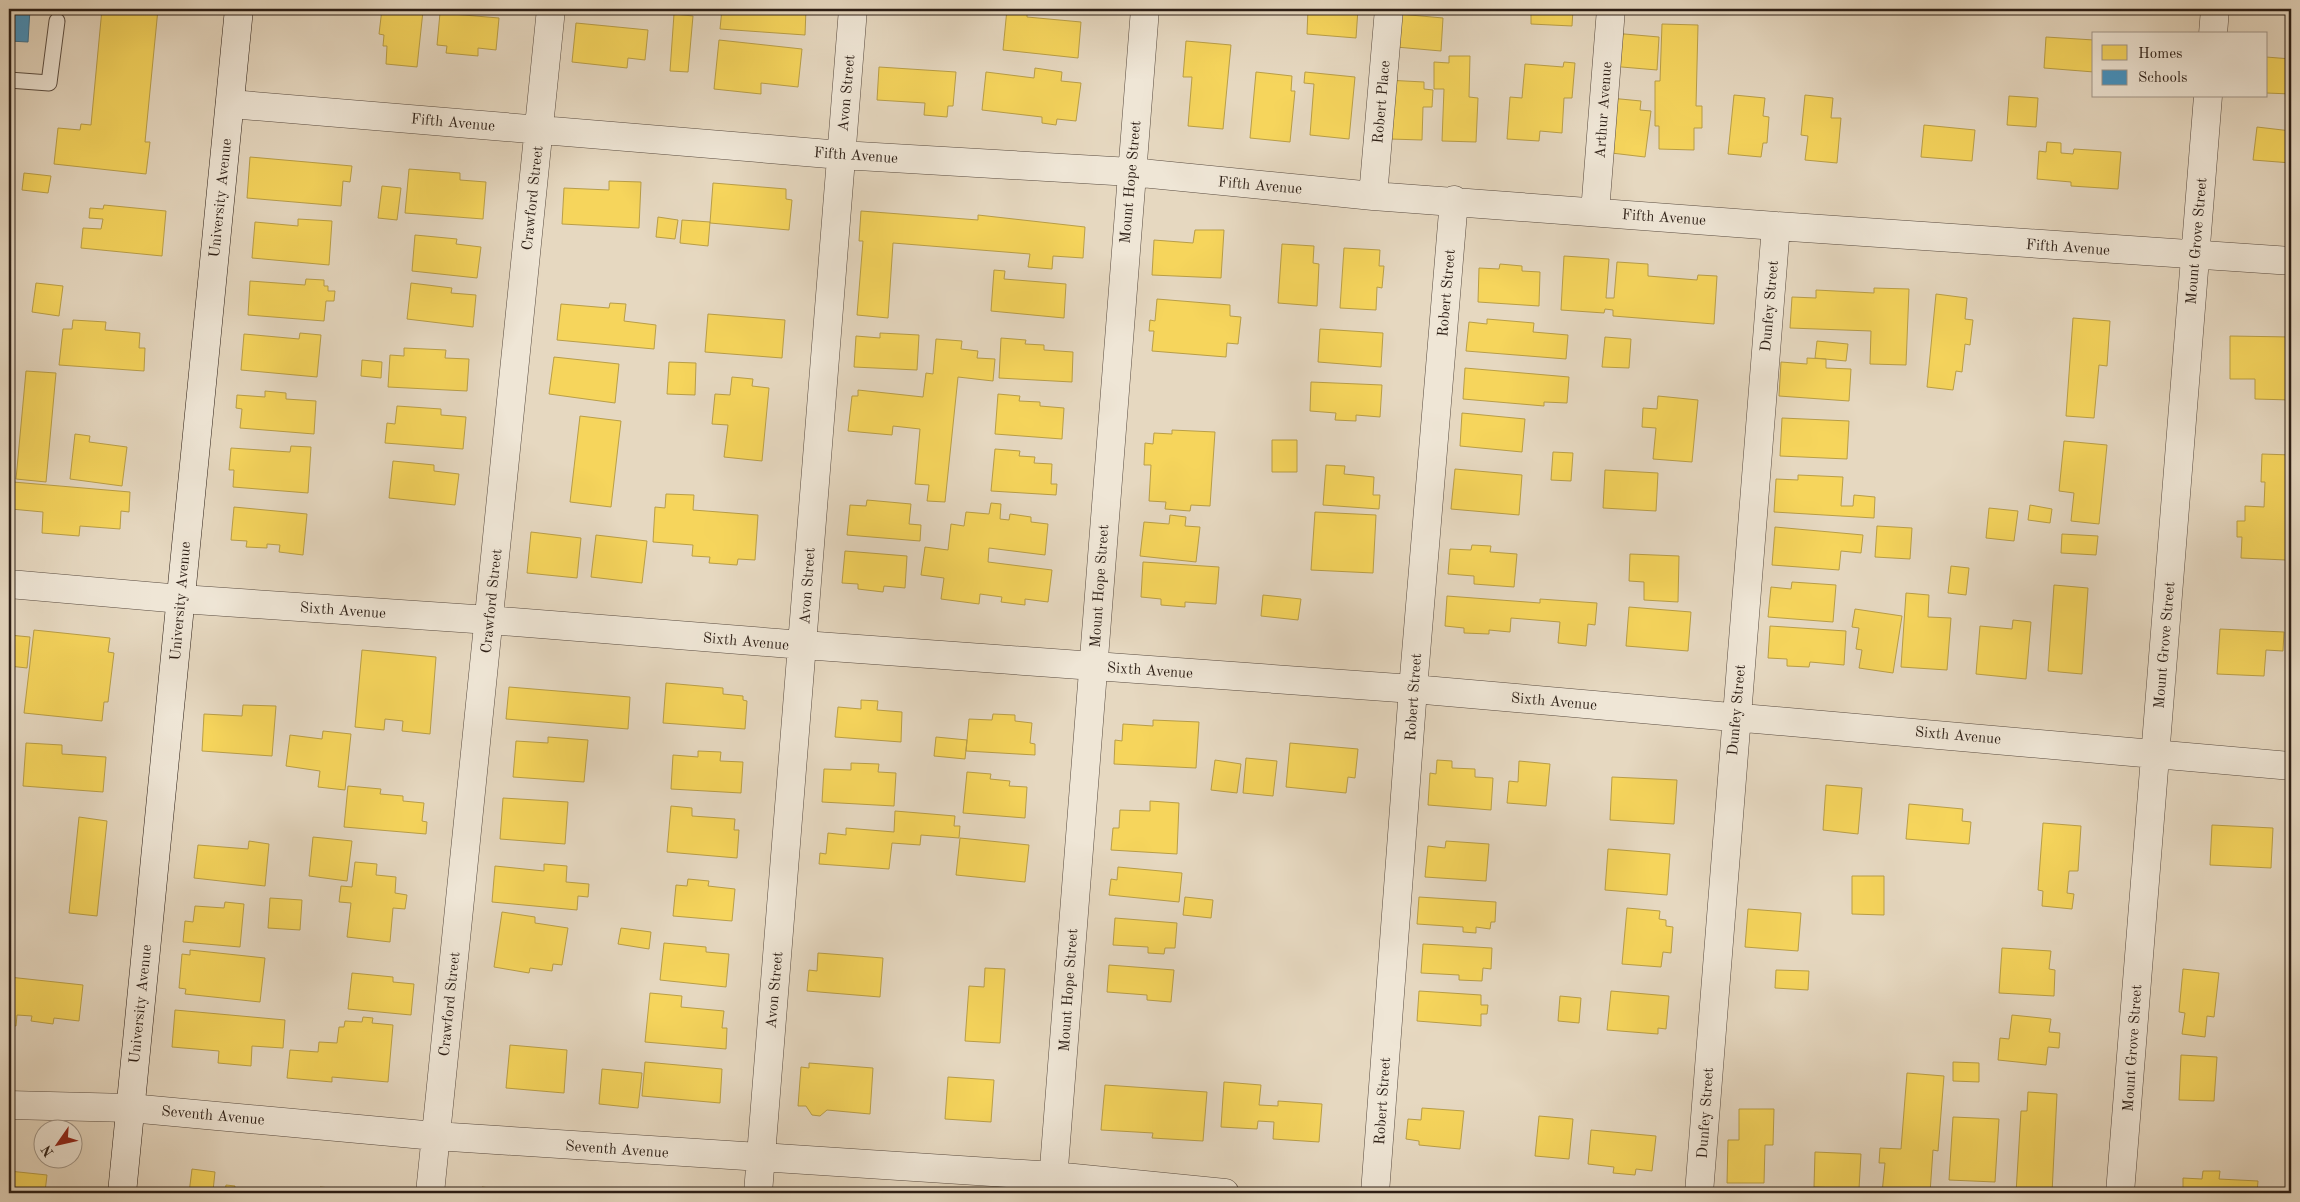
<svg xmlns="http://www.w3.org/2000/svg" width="2300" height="1202" viewBox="0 0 2300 1202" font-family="'Old Standard TT',serif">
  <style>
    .homes { fill: #f6d55c; stroke: #b99e47 }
    .schools { fill: #4393c3; stroke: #3c708f }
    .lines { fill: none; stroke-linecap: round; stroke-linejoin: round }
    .service-casing { stroke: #5a4c40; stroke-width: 17 }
    .minor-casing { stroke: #5a4c40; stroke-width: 29 }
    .secondary-casing { stroke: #2c1e15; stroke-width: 29 }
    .service { stroke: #efe6d6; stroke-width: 15 }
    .minor { stroke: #efe6d6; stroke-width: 28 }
    .secondary { stroke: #efe6d6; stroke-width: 28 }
    .labels { text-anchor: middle; stroke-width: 5; stroke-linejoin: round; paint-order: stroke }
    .street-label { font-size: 15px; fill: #2c1e15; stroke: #efe6d6 }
  </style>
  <rect width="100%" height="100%" fill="#e6d8c0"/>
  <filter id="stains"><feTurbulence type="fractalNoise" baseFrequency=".004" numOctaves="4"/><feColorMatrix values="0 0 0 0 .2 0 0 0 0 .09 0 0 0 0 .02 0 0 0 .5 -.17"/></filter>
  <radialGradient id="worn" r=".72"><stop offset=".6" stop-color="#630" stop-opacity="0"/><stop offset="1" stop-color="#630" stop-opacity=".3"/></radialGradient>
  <path class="homes" d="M102 9H158L145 142H150L146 174 54 164 58 128 80 130 81 124 91 125Z
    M382 9 423 11 417 67 386 64 387 46H383L384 35 379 34Z
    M722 9H806L805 35 720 29Z
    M1007 9 1027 11V17L1081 22 1078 58 1003 50Z
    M1308 9H1358L1356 38 1307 34Z
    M1398 9H1447L1446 12Z
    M1531 9H1573L1572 26 1531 24Z
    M2248 9H2291V11Z
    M440 13 499 18 496 50 478 48V56L446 53 447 46 437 45Z
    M674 14 693 16 688 72 670 71Z
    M1399 14 1443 18 1441 51 1396 47Z
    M576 23 648 30 645 60 628 58 627 68 572 62Z
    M1662 24 1698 25 1696 106H1702V128H1694V150L1659 149V126H1655V81H1660Z
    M1613 33 1659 37 1657 70 1610 66Z
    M2046 37 2094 40V72L2044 68Z
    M719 40 802 49 798 87 761 83V94L714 89Z
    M1186 41 1231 45 1223 129 1188 126 1192 77H1183Z
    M1449 56H1470L1469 97 1478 98 1476 142 1442 141 1444 89H1434V62L1449 63Z
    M2266 57 2291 59V94L2266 93Z
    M1564 62 1575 63 1572 98H1564L1562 133 1540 131 1539 141 1507 139 1510 97 1522 98 1525 64 1563 67Z
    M879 67 956 72 953 106H948L947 117 924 115 925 103 877 100Z
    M1035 68 1062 72 1061 81 1081 83 1076 121 1057 119 1056 125 1042 123V117L982 110 986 72 1034 78Z
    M1256 72 1292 76 1291 91H1295L1290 142 1250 138Z
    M1305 72 1355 77 1349 139 1310 135 1314 84 1304 83Z
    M1386 80 1424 82V89L1433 90 1432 107H1423L1422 140 1390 139Z
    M1734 95 1765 98 1763 116 1769 117 1767 143H1763L1761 157 1728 154Z
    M1805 95 1833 98 1831 118H1841L1837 163 1805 160 1808 136 1801 135Z
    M2009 96 2038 98 2036 127 2007 125Z
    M1610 98 1641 101 1640 110 1651 111 1645 157 1603 152Z
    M1924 125 1975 130 1972 161 1921 157Z
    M2257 127 2291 131V163L2253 160Z
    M2047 142 2061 143V153L2073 154 2074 149 2121 152 2118 189 2071 186V182L2037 179 2039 151 2046 152Z
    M250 157 352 166 350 182 343 181 341 206 247 198Z
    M409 169 460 173V180L486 182 483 219 405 213Z
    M24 173 51 176 48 193 22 190Z
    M609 181 641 182 639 228 562 224 564 188 609 190Z
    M713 183 786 189V199L792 200 789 230 710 223Z
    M382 186 401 188 397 220 378 218Z
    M104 205 166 211 162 256 81 248 83 228 101 229 103 219 89 218 90 208 103 209Z
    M861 211 978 220V215L1085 227 1083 258 1053 256 1052 269 1028 267 1030 254 893 243 888 318 857 315 863 241H859Z
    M658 217 678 220 675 239 656 237Z
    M298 219 332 221 329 265 252 258 255 222 298 226Z
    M682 220 710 222 708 246 680 243Z
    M1195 230H1224L1221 278 1152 275 1154 240 1193 243Z
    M415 235 457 239 456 244 481 247 477 278 412 271Z
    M1282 244 1314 246 1313 263 1319 264 1317 306 1278 303Z
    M1344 248 1380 250 1379 266H1384L1382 288 1377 287 1376 310 1340 308Z
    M1564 256 1609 259 1606 298H1614L1617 262 1648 264V276L1697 280 1698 275 1717 276 1714 324 1613 316V310L1605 309 1604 313 1561 310Z
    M1500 264 1522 266V271L1540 272 1539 306 1478 302 1479 268 1499 269Z
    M994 270 1005 271 1004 279 1066 284 1064 318 991 311Z
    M306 279 324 280V286H328V291H335L334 301H326L324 321 248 315 250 281 305 285Z
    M36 283 63 286 59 316 32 312Z
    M411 283 452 288 451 293 476 295 473 327 407 319Z
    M1874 288 1909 289 1906 365 1870 364 1871 331 1790 328 1792 297 1816 298V290L1874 293Z
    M1936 294 1967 298 1965 319 1973 320 1970 345 1965 344 1962 372 1956 371 1953 390 1927 387Z
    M1157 299 1230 305V316L1241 317 1238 344 1227 343 1226 357 1152 351 1154 331H1149L1150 320 1155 321Z
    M610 303 626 304 624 321 656 325 654 349 557 340 561 304 609 308Z
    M708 314 785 320 782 358 705 352Z
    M2073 318 2110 321 2107 366 2099 365 2094 418 2066 416Z
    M1487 319 1534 323 1533 332 1568 335 1566 359 1466 351 1469 322 1487 324Z
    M73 320 106 322 105 330 140 333 139 348H145L144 371 59 365 63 329H72Z
    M1320 329 1383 333 1381 367 1318 362Z
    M300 333 321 335 317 377 241 370 244 334 299 339Z
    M880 333 919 335 917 370 854 367 856 336 880 338Z
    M2230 336 2291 337V400L2255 399V379H2230Z
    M1605 337 1631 339 1629 368 1602 367Z
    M1001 338 1026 340 1025 344 1044 345V350L1073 352 1072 382 999 378Z
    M936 339 962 341 961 349 978 351 977 358 995 359 993 381 958 377 945 502 927 501 929 485 915 484 920 429 893 426 892 435 848 431 852 396H858V390L923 397 926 373 933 374Z
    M1817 341 1848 344 1846 361 1815 358Z
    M404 348 446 350 445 358 469 359 467 391 388 387 390 355 404 356Z
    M554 357 619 364 615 403 549 394Z
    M1807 358 1826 359V368L1851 369 1849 401 1779 396 1781 362 1807 364Z
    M362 360 382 362 381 378 361 376Z
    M669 362 696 363 695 395 667 394Z
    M1465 368 1569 377 1567 403 1544 402V406L1463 399Z
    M26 371 56 373 46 482 16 479Z
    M732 377 753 379 752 386 769 388 762 461 724 457 728 425 712 424 715 394 730 395Z
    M1311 382 1382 385 1380 417 1356 415V421L1335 420 1336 413 1310 411Z
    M265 391 286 393V399L316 401 314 434 240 428 242 409 236 408 237 395 265 397Z
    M998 394 1020 396 1019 401 1040 402V406L1064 408 1062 439 995 434Z
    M1658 396 1698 400 1692 462 1653 459 1656 428 1642 427 1643 408 1657 409Z
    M397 406 441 409V415L466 417 463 449 385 443 387 423 395 424Z
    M1462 413 1525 419 1522 452 1460 446Z
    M580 416 621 421 611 507 570 502Z
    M1782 418 1849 421 1847 459 1780 456Z
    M1172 430 1215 432 1210 506 1191 505 1190 511 1165 509 1166 502 1149 501 1151 465H1144L1145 443 1153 444 1154 433 1172 434Z
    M75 434 90 436 89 442 127 447 122 486 70 479Z
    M1272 440H1297V472H1272Z
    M2064 441 2107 445 2099 524 2071 521 2074 493 2059 491Z
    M9 444 11 445 9 479Z
    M291 446 311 447 308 493 233 487 234 470H229L231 448 290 452Z
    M995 449 1020 451 1019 456 1035 457 1034 463 1052 464 1051 484H1057L1056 495 991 491Z
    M1553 452 1573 453 1571 481 1551 480Z
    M2262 454 2291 455 2286 560 2241 558 2242 537H2237V521H2245V506L2264 507 2265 482H2261Z
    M393 461 434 465V471L459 474 455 505 389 498Z
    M1326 465 1345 466 1344 474 1374 477 1373 495H1380L1379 509 1323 505Z
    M1455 469 1522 475 1519 515 1451 509Z
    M1605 470 1658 473 1656 511 1603 508Z
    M1798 475 1843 477 1841 506H1853L1854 495 1875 497 1874 518 1774 512 1776 479 1798 480Z
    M13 482 130 492 129 512 121 511 120 529 80 526 79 536 42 533 43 512 11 509Z
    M666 494 694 495 693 510 758 515 755 560 738 559 737 565 709 563 710 557 692 556 693 545 653 542 655 507 665 508Z
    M867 500 911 504 909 524 921 525 920 541 847 535 850 505 866 506Z
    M991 503 1001 504 1000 519 1009 520 1010 514 1031 517V522L1048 524 1045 555 989 548 988 562 1052 570 1048 602 1025 599V605L1001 602 1002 597 980 594 979 604 941 599 944 578 921 575 925 547 948 550 951 524 964 526 966 512 989 514Z
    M2030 505 2052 509 2050 523 2028 520Z
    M234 507 307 514 303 555 279 552 280 545 267 544V548L246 547 247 541 231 540Z
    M1989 508 2018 511 2014 541 1986 538Z
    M1315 512 1376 515 1373 573 1311 570Z
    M1170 515 1186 517 1185 526 1200 527 1196 562 1140 556 1144 522 1169 524Z
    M1877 526 1912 528 1910 559 1875 557Z
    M1775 527 1863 535 1861 553 1841 551 1839 570 1772 565Z
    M531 532 581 538 577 578 527 573Z
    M2062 534 2098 536 2096 555 2061 553Z
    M596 535 647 541 642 583 591 577Z
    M1472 545 1491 546 1490 552 1517 554 1514 587 1474 584V576L1448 574 1450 549 1471 550Z
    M845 551 907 556 905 588 884 586 883 592 858 589V584L842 583Z
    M1630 554 1679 556 1678 602 1644 600V582L1629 581Z
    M1143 562 1219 567 1216 604 1185 602V607L1161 605V599L1141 597Z
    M1951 566 1969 568 1966 595 1948 593Z
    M1792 582 1836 585 1833 622 1768 617 1771 587 1791 589Z
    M2054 585 2088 588 2082 674 2048 671Z
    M1906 593 1929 595 1928 617 1951 618 1947 670 1901 667Z
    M1263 595 1301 599 1298 620 1261 616Z
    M1447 596 1540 603V599L1597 603 1595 625 1588 624 1586 646 1558 643 1560 622 1511 618 1510 632 1489 630V634L1464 633V628L1445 626Z
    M1629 607 1691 612 1688 651 1626 646Z
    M1855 609 1902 616 1893 673 1859 668 1862 650 1856 649 1859 628 1852 627Z
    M2013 620 2031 622 2026 679 1976 674 1980 626 2012 629Z
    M1770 626 1846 631 1844 665 1810 662 1809 667 1787 666V659L1768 658Z
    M2220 629 2284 632 2283 651 2266 650 2264 676 2217 674Z
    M34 630 110 638 108 652 114 653 108 702H104L102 721 24 713Z
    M9 635 30 637 27 668 9 666Z
    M362 650 436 657 430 734 402 731 403 721 385 719 384 730 355 727Z
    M666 683 723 688V694L743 696V700L747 701 745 729 663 723Z
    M509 687 630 697 628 729 506 719Z
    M861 700 878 701 877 710 902 712 901 742 835 737 838 707 861 709Z
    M243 705 276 706 272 756 202 751 204 714 242 716Z
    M993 714 1015 715V721L1032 723 1030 743 1035 744V755L966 751 969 719 992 720Z
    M1153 720 1199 722 1196 768 1114 764 1115 740 1122 741 1123 724 1153 726Z
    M323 731 351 734 345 790 318 787 320 771 286 766 290 735 322 739Z
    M548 737 588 740 584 782 513 777 516 741 548 743Z
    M936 737 967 740 965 759 934 756Z
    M26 743 62 745V754L106 757 103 792 23 786Z
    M1290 743 1358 749 1355 778 1348 777 1346 793 1286 787Z
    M698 751 721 752 720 761 743 762 741 793 671 789 673 755 698 757Z
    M1246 758 1277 761 1273 796 1243 793Z
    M1215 760 1241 764 1237 793 1211 790Z
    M1437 760 1452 761V768L1475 769V777L1493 778 1491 810 1428 805 1430 773 1436 774Z
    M1519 761 1550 764 1546 806 1507 803 1509 781 1518 782Z
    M851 763 879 764 878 772 896 773 894 806 822 802 824 769 851 770Z
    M967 772 991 774 990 779 1010 781 1009 786 1027 787 1025 818 963 813Z
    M1612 777 1677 780 1674 824 1610 820Z
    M1826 785 1862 788 1858 834 1823 830Z
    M348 786 381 789 380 794 403 796V801L424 803 422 821 427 822 426 834 344 827Z
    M503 798 568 802 565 844 500 839Z
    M1150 801 1179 803 1177 854 1111 850 1113 828H1119L1120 810 1150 811Z
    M1909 804 1963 809 1962 821 1971 822 1969 844 1906 839Z
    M671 806 692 808V816L735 819 734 830H739L737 858 667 852Z
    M895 811 955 816 954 826H960L959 838 921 835 920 845 892 843 889 869 819 864 820 853 826 854 828 833 846 835V828L894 832Z
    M79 817 107 821 97 916 69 913Z
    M2043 823 2081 826 2078 871H2069L2067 893 2074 894 2072 909 2042 906 2043 891 2038 890Z
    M2212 825 2273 828 2271 868 2210 865Z
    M313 837 352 841 347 881 309 876Z
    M960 838 1029 845 1025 882 956 875Z
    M249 841 269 844 265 886 194 878 198 845 248 849Z
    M1446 841 1489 844 1486 881 1425 877 1428 846 1445 848Z
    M1608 849 1670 854 1667 895 1605 890Z
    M355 862 377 864 376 875 396 877 395 893 407 895 405 909 393 908 390 942 347 937 351 903 339 902 341 886 352 887Z
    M544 864 567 866 566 882 589 884 588 897 578 896 577 910 492 902 495 866 544 871Z
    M1118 867 1182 873 1179 902 1109 895 1111 879 1117 880Z
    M1852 876H1884V915L1852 914Z
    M688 879 709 881 708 886 735 889 732 921 673 916 676 885 687 886Z
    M1185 897 1213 900 1211 918 1183 915Z
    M1419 897 1496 902 1495 922H1491L1490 929 1476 927V933L1463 932V927L1417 924Z
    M270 898 302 900 300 930 268 928Z
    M225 902 244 904 240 947 183 942 185 921 193 922 195 906 224 908Z
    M1627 908 1660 911 1659 919 1666 920V926L1673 927 1671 953 1663 952 1661 967 1622 964Z
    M1748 909 1801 913 1798 951 1745 947Z
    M502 912 535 917V923L568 928 562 965 553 964 552 971 530 968 529 973 494 967Z
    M1115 918 1177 923 1175 948H1165L1164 954 1148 953V947L1113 945Z
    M621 928 651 932 649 949 618 944Z
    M664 943 706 947V952L729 954 726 987 660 980Z
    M1423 944 1492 948 1491 969 1483 968 1482 981 1459 980V975L1421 973Z
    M2002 948 2051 951 2049 969 2055 970 2054 996 1999 993Z
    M190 950 265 958 260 1002 185 994 186 989 179 988 182 954 190 955Z
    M818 953 883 958 880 997 807 991 809 970 817 971Z
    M1109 965 1174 970 1171 1002 1147 1000V995L1107 992Z
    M985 968 1005 969 1000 1043 965 1041 969 986 984 987Z
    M2183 969 2219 973 2214 1017 2207 1016 2205 1037 2182 1034 2185 1013 2179 1012Z
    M1776 970 1809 971 1808 990 1775 988Z
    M352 973 393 977V982L414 984 411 1015 348 1009Z
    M9 977 83 985 79 1021 54 1018 53 1024 31 1021 32 1016 17 1015 16 1026 9 1025Z
    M1419 991 1481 995V1005H1488L1487 1014H1481V1026L1417 1021Z
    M1611 991 1669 996 1666 1029 1658 1028V1034L1607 1030Z
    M650 993 682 996 681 1007 724 1011 722 1028H727L726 1049 645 1042Z
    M1560 996 1581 998 1579 1023 1558 1021Z
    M175 1010 285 1020 283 1048 252 1046 251 1066 218 1063 219 1051 172 1047Z
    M2012 1015 2051 1019 2049 1032 2060 1033 2059 1048 2048 1047 2046 1065 1998 1060 2000 1038 2009 1039Z
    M363 1017 373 1018 372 1023 393 1025 388 1082 332 1077V1082L287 1078 290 1050 318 1052 319 1042 337 1043 339 1027H344L345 1021 362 1022Z
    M510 1045 567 1050 564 1093 506 1088Z
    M2181 1055 2217 1057 2214 1101 2179 1100Z
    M645 1062 722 1069 720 1103 642 1096Z
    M1953 1062 1979 1063V1082L1953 1081Z
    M809 1063 873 1068 870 1114 827 1110 820 1116 812 1115 806 1106H798L801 1067 809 1068Z
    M602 1069 642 1073 638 1108 599 1104Z
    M1907 1073 1944 1076 1938 1151 1933 1150 1930 1193H1882L1885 1163H1879L1880 1148 1901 1149Z
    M948 1077 994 1080 991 1122 945 1119Z
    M1224 1082 1261 1085 1259 1105 1278 1106V1101L1322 1104 1319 1142 1273 1139 1274 1122 1258 1121 1257 1129 1221 1127Z
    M1105 1085 1207 1092 1203 1141 1152 1138 1153 1133 1101 1130Z
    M2028 1092 2057 1094 2052 1193H2016L2021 1111H2027Z
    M1422 1108 1464 1111 1460 1149 1419 1145V1141L1406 1139 1408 1119 1421 1120Z
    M1739 1109H1774L1773 1145H1765L1764 1183H1727L1728 1140H1739Z
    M1539 1116 1573 1119 1569 1159 1535 1156Z
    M1953 1117 1999 1119 1995 1182 1949 1180Z
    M1591 1130 1656 1136 1652 1171 1636 1169 1635 1175 1613 1173 1614 1167 1588 1164Z
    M1815 1152 1861 1154 1859 1189 1814 1187Z
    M192 1169 215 1172 213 1191 225 1192 226 1185 235 1186 234 1193H189Z
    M9 1171 47 1175 45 1192 51 1193H9Z
    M2203 1171H2220L2219 1179 2258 1181 2257 1193H2183V1178L2202 1179Z
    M320 1187 365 1191V1193H320Z
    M482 1187 514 1191 513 1193H481Z
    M645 1189 661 1191V1193H644Z"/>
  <path class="schools" d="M9 9H30L28 42 9 41Z"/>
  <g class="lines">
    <g class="service-casing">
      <path id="service" d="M9 80 49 83 57 21"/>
    </g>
    <g class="minor-casing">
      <path id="minor" d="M2213 34 2215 9
        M230 104 841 155 1131 172 1373 196 1776 226 2291 261
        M1373 196 1389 9
        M1595 212 1611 9
        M9 584 181 599 489 620 803 645 1413 689 2291 766
        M9 1105 130 1108 435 1136 1054 1176 1225 1193
        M430 1193 551 9
        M758 1193 853 9
        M1052 1193 1145 9
        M1375 1193 1413 689 1454 200
        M1699 1193 1776 226
        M2120 1193 2208 96"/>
    </g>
    <g class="secondary-casing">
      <path id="secondary" d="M122 1193 239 9"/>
    </g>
    <use href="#service" class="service"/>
    <use href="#minor" class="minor"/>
    <use href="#secondary" class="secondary"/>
  </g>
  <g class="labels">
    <g class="street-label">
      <text transform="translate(846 93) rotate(-85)" y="5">Avon Street</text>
      <text transform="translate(1381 102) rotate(-85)" y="5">Robert Place</text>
      <text transform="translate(1603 110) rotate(-86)" y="5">Arthur Avenue</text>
      <text transform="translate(453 122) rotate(5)" y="5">Fifth Avenue</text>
      <text transform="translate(856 155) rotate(4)" y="5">Fifth Avenue</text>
      <text transform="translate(1130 182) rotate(-85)" y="5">Mount Hope Street</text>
      <text transform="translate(1260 185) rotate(5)" y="5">Fifth Avenue</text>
      <text transform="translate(220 198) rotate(-84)" y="5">University Avenue</text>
      <text transform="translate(532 198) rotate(-84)" y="5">Crawford Street</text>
      <text transform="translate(1664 217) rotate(4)" y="5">Fifth Avenue</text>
      <text transform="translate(2196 241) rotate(-85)" y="5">Mount Grove Street</text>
      <text transform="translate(2068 247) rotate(4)" y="5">Fifth Avenue</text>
      <text transform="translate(1446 293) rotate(-85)" y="5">Robert Street</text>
      <text transform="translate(1769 306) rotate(-85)" y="5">Dunfey Street</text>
      <text transform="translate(807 586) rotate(-86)" y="5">Avon Street</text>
      <text transform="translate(1099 586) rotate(-86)" y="5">Mount Hope Street</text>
      <text transform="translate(180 601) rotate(-85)" y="5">University Avenue</text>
      <text transform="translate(491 601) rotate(-84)" y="5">Crawford Street</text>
      <text transform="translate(343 610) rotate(4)" y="5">Sixth Avenue</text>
      <text transform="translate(746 641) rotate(5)" y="5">Sixth Avenue</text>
      <text transform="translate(2164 645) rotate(-85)" y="5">Mount Grove Street</text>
      <text transform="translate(1150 670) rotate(4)" y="5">Sixth Avenue</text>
      <text transform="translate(1413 697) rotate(-86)" y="5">Robert Street</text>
      <text transform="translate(1554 701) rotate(5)" y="5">Sixth Avenue</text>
      <text transform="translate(1736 710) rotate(-85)" y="5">Dunfey Street</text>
      <text transform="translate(1958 735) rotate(5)" y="5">Sixth Avenue</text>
      <text transform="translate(774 990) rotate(-85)" y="5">Avon Street</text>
      <text transform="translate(1068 990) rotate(-86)" y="5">Mount Hope Street</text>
      <text transform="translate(140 1004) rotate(-84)" y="5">University Avenue</text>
      <text transform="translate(449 1004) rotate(-84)" y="5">Crawford Street</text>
      <text transform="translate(2132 1048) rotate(-86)" y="5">Mount Grove Street</text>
      <text transform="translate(1382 1101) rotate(-86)" y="5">Robert Street</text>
      <text transform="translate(1705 1113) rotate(-86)" y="5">Dunfey Street</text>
      <text transform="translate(213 1115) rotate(5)" y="5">Seventh Avenue</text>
      <text transform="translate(617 1149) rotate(4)" y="5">Seventh Avenue</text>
    </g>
  </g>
  <rect width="2300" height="1202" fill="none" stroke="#e6d8c0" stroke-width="30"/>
  <rect x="10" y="10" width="2280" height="1182" fill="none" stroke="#2c1e15" stroke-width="2.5"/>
  <rect x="15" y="15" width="2270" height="1172" fill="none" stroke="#2c1e15"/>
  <rect x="2092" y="32" width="175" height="65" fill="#efe6d6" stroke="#a19689"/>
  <rect x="2102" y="45" width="25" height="15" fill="#f6d55c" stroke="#a19689"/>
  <text x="2138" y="58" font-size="15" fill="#2c1e15">Homes</text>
  <rect x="2102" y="70" width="25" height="15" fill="#4393c3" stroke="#a19689"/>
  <text x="2138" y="82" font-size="15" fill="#2c1e15">Schools</text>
  <g transform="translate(58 1144) rotate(236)"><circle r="24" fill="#efe6d6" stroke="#a19689"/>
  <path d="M0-4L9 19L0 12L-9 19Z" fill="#8f2418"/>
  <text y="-8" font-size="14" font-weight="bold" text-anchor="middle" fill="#2c1e15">N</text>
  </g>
  <rect width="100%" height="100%" filter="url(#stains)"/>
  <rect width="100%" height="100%" fill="url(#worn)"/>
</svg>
